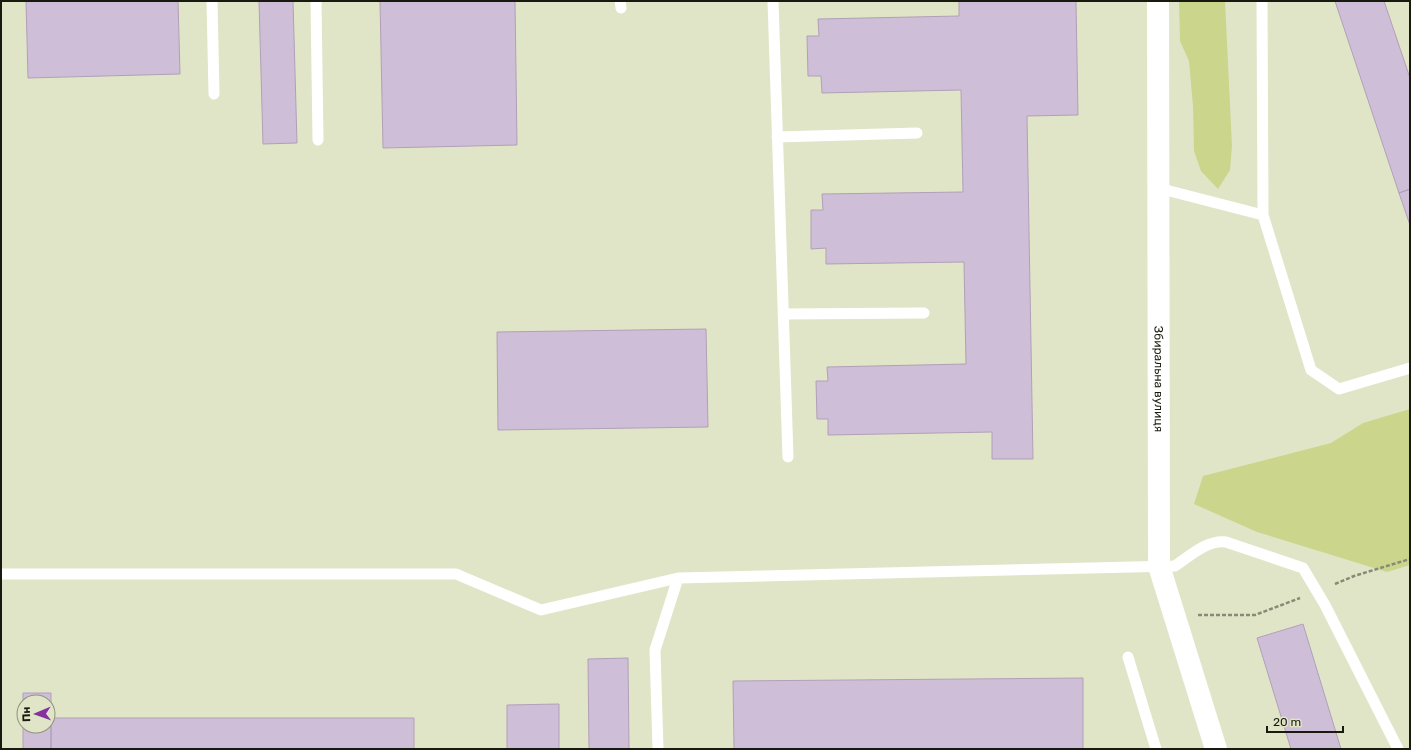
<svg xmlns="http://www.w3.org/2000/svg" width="1411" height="750" viewBox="0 0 1411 750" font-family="Rubik,sans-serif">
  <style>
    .green { fill: #ccd58c }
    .building { fill: #cfbed7; stroke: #b1a0b8; fill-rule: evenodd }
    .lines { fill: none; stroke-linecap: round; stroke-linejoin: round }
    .path { stroke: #878a74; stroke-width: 2.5; stroke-dasharray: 4 2; stroke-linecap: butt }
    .service { stroke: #fff; stroke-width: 11 }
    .minor { stroke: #fff; stroke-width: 22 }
    .labels { text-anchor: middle; stroke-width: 3.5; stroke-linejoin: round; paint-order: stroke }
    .street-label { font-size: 12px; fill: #191a0f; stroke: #e0e5c7 }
  </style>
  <rect width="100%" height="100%" fill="#e0e5c7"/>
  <path class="green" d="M1179 1H1225L1232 146 1230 170 1218 189 1201 171 1194 151 1193 106 1189 61 1180 41Z
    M1410 409V565L1387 572 1257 532 1194 504 1203 476 1331 443 1363 423Z"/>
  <path class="building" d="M26 1H178L180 74 28 78Z
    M259 1H293L297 143 263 144Z
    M380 1H515L517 145 383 148Z
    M959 1H1076L1078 115 1027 116 1033 459H992V432L828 435V419H817L816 381H828L827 367 966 364 964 262 826 264V248L811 249V210H823L822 194 963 192 961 90 822 93 821 76H808L807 36H819L818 19 959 16Z
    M1335 1H1384L1410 78V189L1399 193Z
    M1410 189V225L1399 193Z
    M706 329 708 427 498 430 497 332Z
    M1303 624 1341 749H1291L1257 638Z
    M628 658 629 749H589L588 659Z
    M1083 678V749H734L733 681Z
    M23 693H51V749H23ZM24 702H48V726H24Z
    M559 704V749H507V705Z
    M51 718H414V749H51Z"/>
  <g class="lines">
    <path class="path" d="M1335 584 1354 576 1410 559
      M1198 615H1255L1300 598"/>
    <path class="service" d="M212 1 214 94
      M316 1 318 140
      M620 1 621 8
      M773 1 788 457
      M1262 1 1263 215
      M777 137 917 133
      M1158 188 1263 215 1311 370 1339 389 1410 368
      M783 314 924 313
      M1 574H456L541 610 678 578 1175 566C1191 555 1207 540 1226 542L1303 568 1325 605 1398 749
      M1128 657 1156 749
      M658 749 655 650 678 578"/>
    <path class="minor" id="s1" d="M1158 1 1159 566 1216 749"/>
  </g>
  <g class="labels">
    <g class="street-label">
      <text dy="4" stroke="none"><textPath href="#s1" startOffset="378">Збиральна вулиця</textPath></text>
    </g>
  </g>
  <rect width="1411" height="750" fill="none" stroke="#191a0f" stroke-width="4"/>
  <g transform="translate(36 714) rotate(268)"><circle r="19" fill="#e0e5c7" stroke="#90947d"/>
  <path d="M0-3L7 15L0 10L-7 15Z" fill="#8532a1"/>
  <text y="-6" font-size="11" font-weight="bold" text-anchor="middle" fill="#191a0f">Пн</text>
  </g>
  <path d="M1267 726v6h76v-6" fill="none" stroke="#191a0f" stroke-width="2"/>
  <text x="1273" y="726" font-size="12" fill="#191a0f" stroke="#e0e5c7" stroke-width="3" paint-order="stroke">20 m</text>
</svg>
